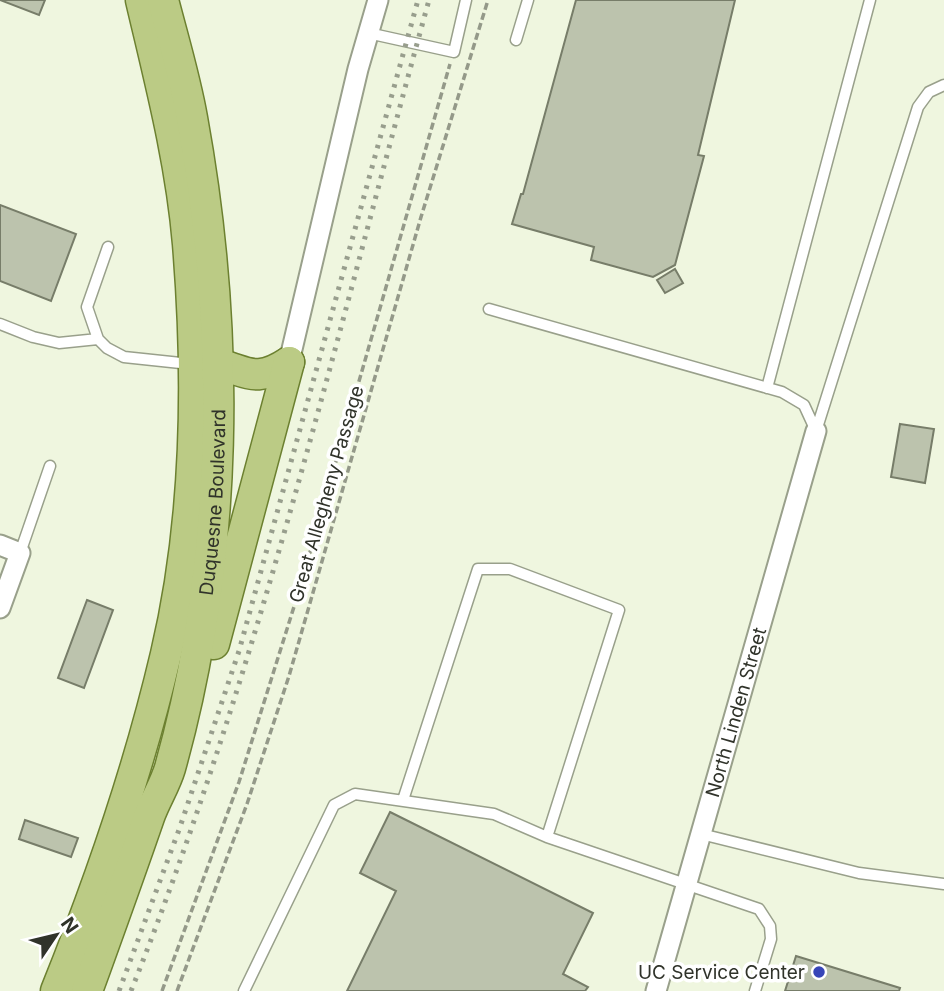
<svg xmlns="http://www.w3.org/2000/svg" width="944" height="991" viewBox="0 0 944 991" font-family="Inter,sans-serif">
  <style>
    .building { fill: #bcc3ad; stroke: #777d69; stroke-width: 2 }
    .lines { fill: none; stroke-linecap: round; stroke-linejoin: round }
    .service-casing { stroke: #99a08b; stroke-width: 13 }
    .minor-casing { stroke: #99a08b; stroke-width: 23 }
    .primary-casing { stroke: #6c8030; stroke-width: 33 }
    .path { stroke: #949989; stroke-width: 3.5; stroke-dasharray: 7 3.5; stroke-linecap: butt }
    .service { stroke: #fff; stroke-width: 10 }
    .minor { stroke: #fff; stroke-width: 19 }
    .primary { stroke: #bbcb85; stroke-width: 30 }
    .rail { stroke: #989e8d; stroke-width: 5; stroke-dasharray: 3.5 7; stroke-linecap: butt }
    .poi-dot { fill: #3745b8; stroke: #fff; stroke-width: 2.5 }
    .labels { text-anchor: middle; stroke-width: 7; stroke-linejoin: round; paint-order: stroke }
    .street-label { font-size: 19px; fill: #30332a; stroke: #fff }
    .poi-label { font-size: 19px; fill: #30332a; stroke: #fff; text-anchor: end }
  </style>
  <rect width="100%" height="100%" fill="#eff6df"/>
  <path class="building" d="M0 0H45L39 15Z
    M576 0H735L698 155 704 156 675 265 653 277 591 260 594 247 512 224 521 194H523Z
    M0 205 76 234 51 301 0 281Z
    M675 269 683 283 665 293 657 280Z
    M900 424 934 429 925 483 891 477Z
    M87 600 113 610 84 688 58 678Z
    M390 812 593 913 563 974 588 987 585 991H347L396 891 360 873Z
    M25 820 78 838 71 857 19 839Z
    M796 956 900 988 899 991H785Z"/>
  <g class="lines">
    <g class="service-casing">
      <path id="service" d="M368 33 454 52 466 0
        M516 40 528 0
        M108 247 87 307 98 339 107 348 124 357 190 364
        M489 309 782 392 804 405 816 431
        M0 324 33 337 59 343 98 339
        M767 388 870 0
        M816 431 918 107 929 92 944 85
        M20 553 50 466
        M403 800 478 569H510L619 610 547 837
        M701 834 859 873 944 884
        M244 991 334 805 355 794 494 814 547 837 759 909 770 926 771 939 755 991"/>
    </g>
    <g class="minor-casing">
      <g id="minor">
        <path d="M289 362 358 69 378 0"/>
        <path d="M0 545 20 553 0 608"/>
        <path id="s1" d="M656 991 816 431"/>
      </g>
    </g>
    <g class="primary-casing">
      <g id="primary">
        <path d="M204 364C243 363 248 389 289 362"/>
        <path d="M214 644 289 362"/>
        <path d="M56 991C100 882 139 769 166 654 197 523 199 378 188 244 181 161 160 81 141 0"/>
        <path id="s2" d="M87 991C108 933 129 875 149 817 155 800 165 785 170 768 229 557 231 333 192 118 185 78 173 39 163 0"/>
      </g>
    </g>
    <path class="path" d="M162 991 239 782 298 594 450 64
      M177 991 247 804 289 676 421 217 488 0"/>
    <use href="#service" class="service"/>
    <use href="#minor" class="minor"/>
    <use href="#primary" class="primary"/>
    <path class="rail" d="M119 991 180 827 239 651 418 0
      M131 991C259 670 337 333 429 0"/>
  </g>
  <circle class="poi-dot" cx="819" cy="972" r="7"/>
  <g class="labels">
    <g class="street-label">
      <text transform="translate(326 494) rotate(-74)" y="7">Great Allegheny Passage</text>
      <text dy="7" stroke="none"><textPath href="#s2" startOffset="508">Duquesne Boulevard</textPath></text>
      <text dy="7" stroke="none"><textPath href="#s1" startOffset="290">North Linden Street</textPath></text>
    </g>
    <g class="poi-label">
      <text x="805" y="979">UC Service Center</text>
    </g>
  </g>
  <g transform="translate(56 935) rotate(55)" stroke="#ffffff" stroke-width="5" paint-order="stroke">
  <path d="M0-5L12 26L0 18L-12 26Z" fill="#30332a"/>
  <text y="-10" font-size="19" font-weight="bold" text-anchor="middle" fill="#30332a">N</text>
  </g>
</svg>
